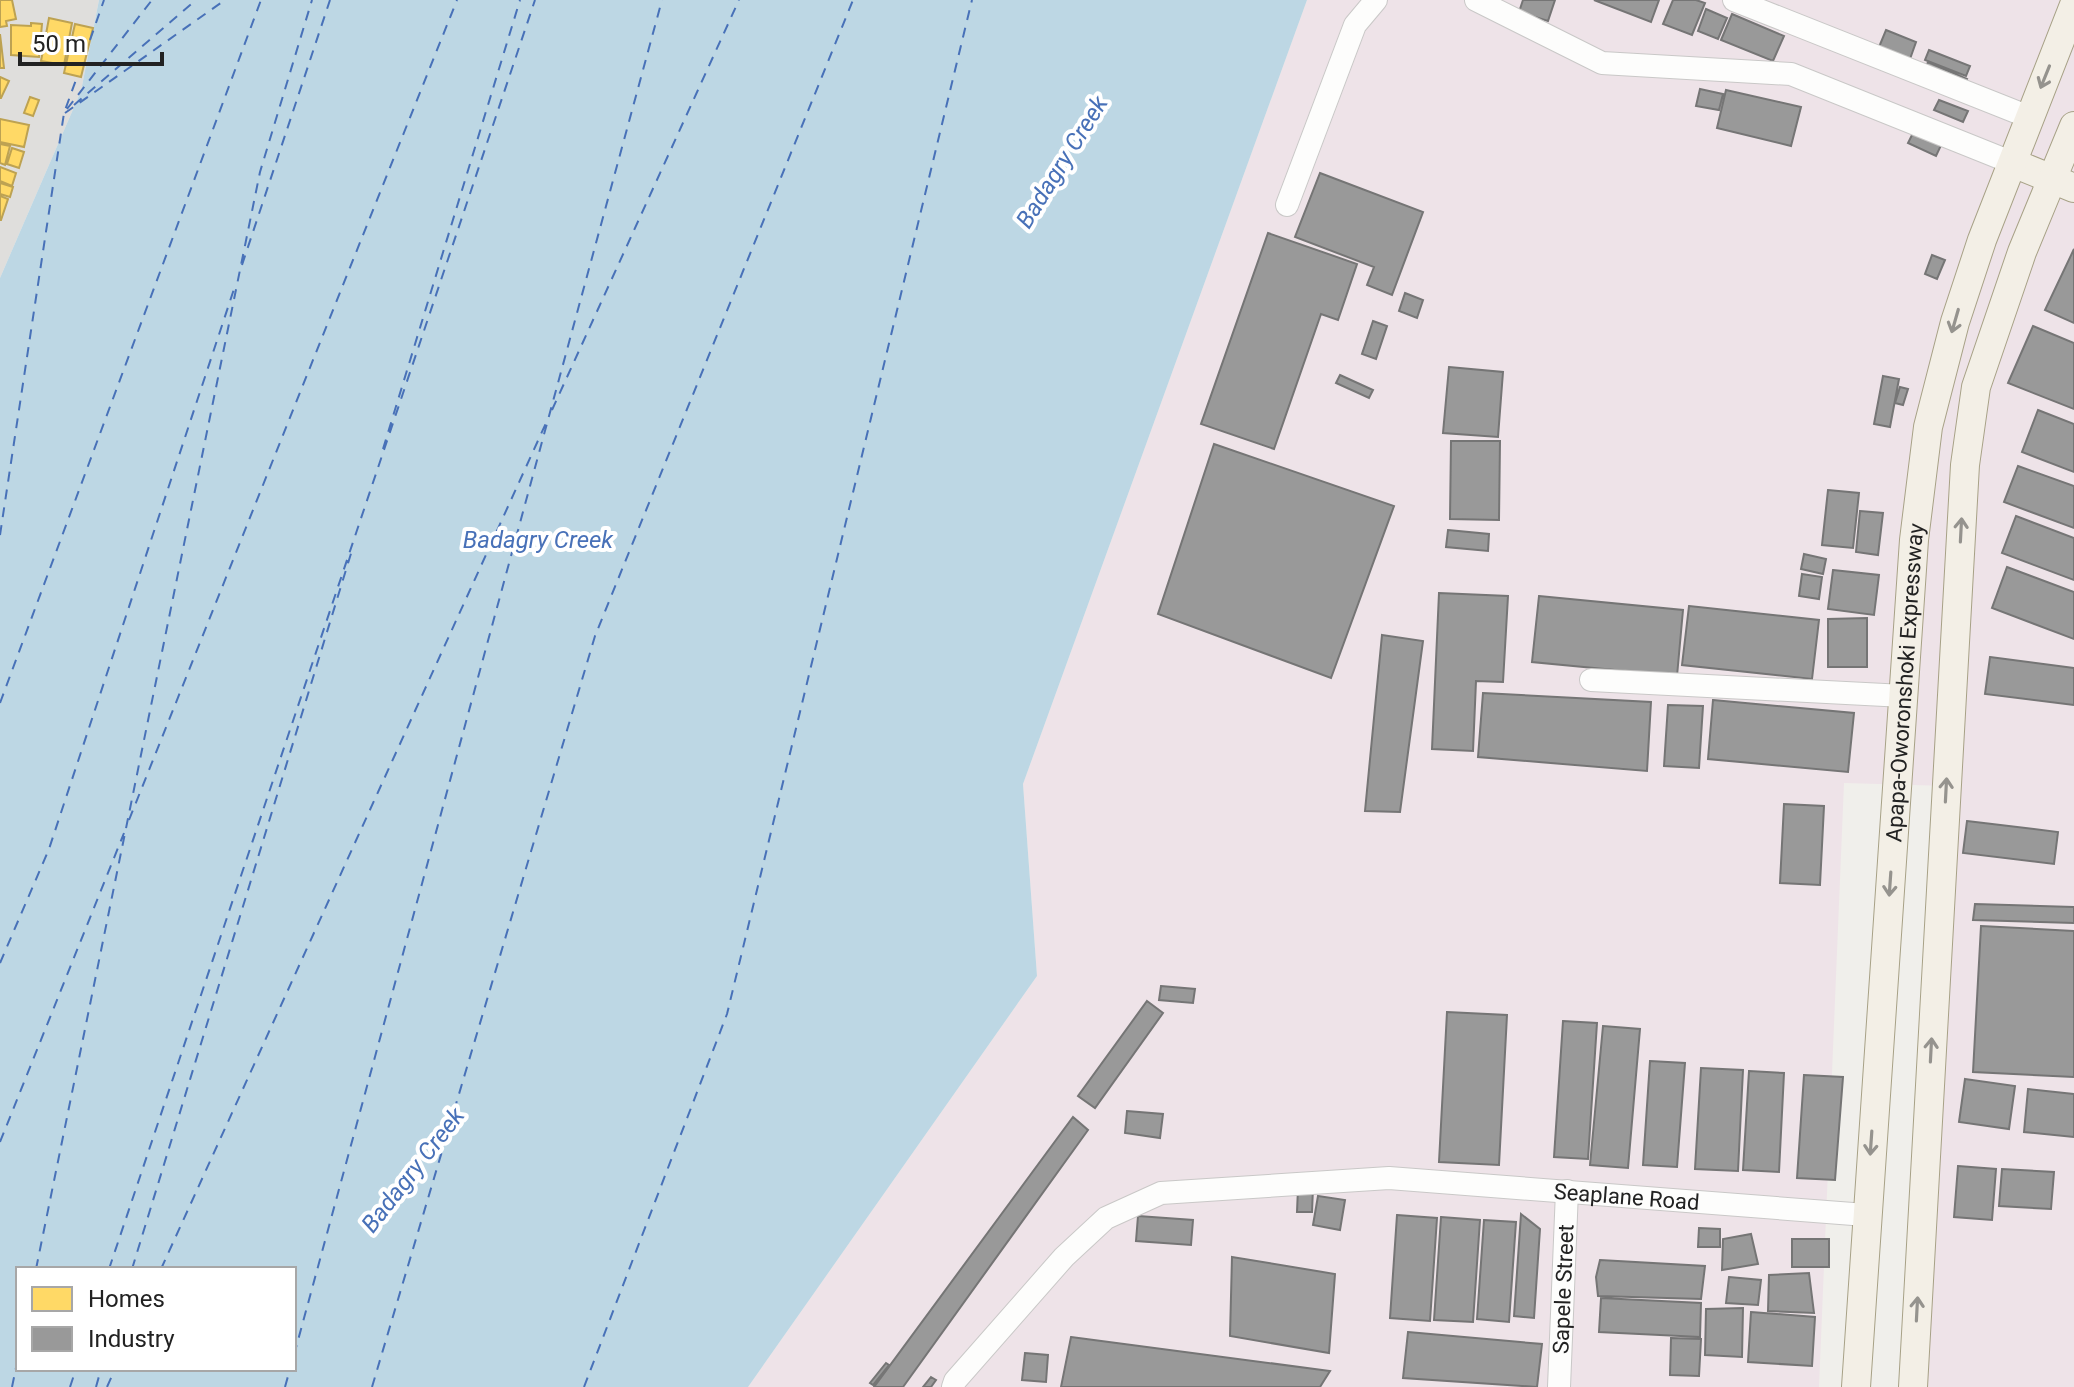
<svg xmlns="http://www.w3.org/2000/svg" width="2074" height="1387" viewBox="0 0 2074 1387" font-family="Roboto,sans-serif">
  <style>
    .residential { fill: #dfdedc }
    .industrial { fill: #eee3e8 }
    .water { fill: #bdd7e4; fill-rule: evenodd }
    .homes { fill: #ffd966; stroke: #bda252; stroke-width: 2 }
    .industry { fill: #999; stroke: #757575; stroke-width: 2 }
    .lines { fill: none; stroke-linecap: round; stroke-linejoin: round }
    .ferry { stroke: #4871b8; stroke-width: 2; stroke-dasharray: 10 8; stroke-linecap: butt }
    .minor-casing { stroke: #c9c8c7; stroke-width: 24 }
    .major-casing { stroke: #a7a186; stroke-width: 30 }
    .minor { stroke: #fdfdfc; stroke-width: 22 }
    .major { stroke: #f3efe6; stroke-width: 28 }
    .oneway { stroke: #95938e }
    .labels { text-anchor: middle; stroke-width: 8; stroke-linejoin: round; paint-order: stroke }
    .street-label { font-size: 22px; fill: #222; stroke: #fff }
    .water-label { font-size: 24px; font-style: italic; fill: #4871b8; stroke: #fff }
  </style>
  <rect width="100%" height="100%" fill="#f0efeb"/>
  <path class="residential" d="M0 0H99L81 91 0 278Z"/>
  <path class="industrial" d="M1307 0H2074V1387H1913L1948 786 1844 783 1819 1387H748L1037 976 1023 784Z"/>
  <path class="water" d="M99 0H1307L1023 784 1037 976 748 1387H0V278L81 91ZM18 1269H294V1369H18Z"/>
  <path class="homes" d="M0 0H12L16 19 6 21 7 26 0 27Z
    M49 18 72 23 64 65 41 61Z
    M31 23 42 24 39 57 11 55V25L31 26Z
    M75 24 93 28 81 77 64 73Z
    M0 34 4 68H0Z
    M0 77 9 81 1 98H0Z
    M30 97 39 100 33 116 24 113Z
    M0 119 29 125 24 147 0 142Z
    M0 144 10 146 5 165 0 163Z
    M12 148 24 152 19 168 7 164Z
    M0 167 16 173 12 186 0 181Z
    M0 183 13 187 10 197 0 194Z
    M0 196 8 199 1 220H0Z"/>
  <path class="industry" d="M1523 0H1555L1548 21 1519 12Z
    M1594 0H1659L1651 22Z
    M1673 0H1696L1705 3 1692 35 1663 24Z
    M1706 9 1727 18 1718 39 1698 31Z
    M1732 14 1784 36 1773 61 1721 40Z
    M1886 30 1916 42 1910 59 1879 47Z
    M1929 50 1970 66 1966 76 1925 60Z
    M1928 62 1967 79 1962 90 1923 73Z
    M1700 89 1723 94 1719 110 1696 106Z
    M1726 90 1801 107 1791 146 1717 128Z
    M1939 100 1968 111 1963 122 1934 110Z
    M1915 129 1943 141 1936 156 1908 143Z
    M1320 173 1423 212 1392 295 1367 285 1374 267 1295 237Z
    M1268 233 1357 264 1338 320 1321 314 1274 449 1201 424Z
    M2074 249V323L2045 310Z
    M1932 255 1945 260 1937 279 1925 274Z
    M1405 293 1423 300 1417 318 1399 311Z
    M1373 321 1387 326 1376 359 1362 354Z
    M2033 326 2074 343V409L2008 383Z
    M1449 367 1503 372 1498 437 1443 433Z
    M1340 375 1373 390 1369 398 1336 383Z
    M1883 376 1899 379 1890 427 1874 424Z
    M1900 387 1908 389 1903 405 1895 403Z
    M2038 410 2074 424V472L2022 452Z
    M1451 441H1500L1499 520 1450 519Z
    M1214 444 1394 506 1331 678 1158 614Z
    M2018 466 2074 486V528L2004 502Z
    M1828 490 1859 493 1853 548 1822 545Z
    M1860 511 1883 513 1878 555 1856 552Z
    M2016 516 2074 538V580L2002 553Z
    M1448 530 1489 534 1488 551 1446 547Z
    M1804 554 1826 559 1823 574 1801 569Z
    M2007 567 2074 592V639L1992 608Z
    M1833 570 1879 575 1874 615 1828 609Z
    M1802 574 1822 577 1819 599 1799 596Z
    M1439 593 1508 596 1503 682 1476 681 1473 751 1432 749Z
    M1539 596 1683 610 1677 676 1532 662Z
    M1689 606 1819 620 1812 679 1682 665Z
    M1867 618V667H1828V619Z
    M1382 635 1423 641 1400 812 1365 811Z
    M1990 657 2074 668V705L1985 694Z
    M1483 693 1651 702 1647 771 1478 757Z
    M1713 700 1854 713 1848 772 1708 759Z
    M1668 705 1703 706 1699 768 1664 766Z
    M1784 804 1824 806 1820 885 1780 883Z
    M1967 821 2058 832 2054 864 1963 853Z
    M1975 904 2074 907V923L1973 920Z
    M1981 926 2074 931V1077L1973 1072Z
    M1161 986 1195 989 1193 1003 1159 1000Z
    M1147 1001 1163 1013 1095 1108 1078 1096Z
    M1447 1012 1507 1015 1499 1165 1439 1162Z
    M1563 1021 1597 1023 1588 1159 1554 1157Z
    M1603 1026 1640 1029 1628 1168 1590 1165Z
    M1650 1061 1685 1063 1677 1167 1643 1165Z
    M1701 1068 1743 1070 1738 1171 1695 1169Z
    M1749 1071 1784 1073 1779 1172 1743 1170Z
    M1804 1075 1843 1077 1835 1180 1797 1178Z
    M1965 1079 2015 1086 2009 1129 1959 1122Z
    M2028 1089 2074 1094V1137L2024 1132Z
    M1127 1111 1163 1114 1160 1138 1125 1133Z
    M1073 1117 1088 1130 903 1387H874Z
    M1958 1166 1996 1169 1992 1220 1954 1217Z
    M2002 1169 2054 1172 2051 1209 1999 1206Z
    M1298 1188H1313L1312 1212H1297Z
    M1318 1196 1345 1200 1340 1230 1313 1225Z
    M1521 1214 1540 1229 1534 1318 1514 1316Z
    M1397 1215 1437 1218 1430 1321 1390 1318Z
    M1138 1216 1193 1220 1191 1245 1136 1241Z
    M1441 1217 1480 1220 1473 1322 1434 1320Z
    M1484 1220 1516 1222 1509 1322 1477 1319Z
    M1699 1228 1720 1229V1247H1698Z
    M1751 1234 1758 1264 1722 1270 1723 1239Z
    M1792 1239H1829V1267H1792Z
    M1232 1257 1335 1274 1329 1353 1230 1336Z
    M1600 1260 1705 1266 1701 1299 1598 1296 1596 1277Z
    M1809 1273 1814 1313 1768 1311 1769 1275Z
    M1729 1277 1761 1280 1758 1305 1726 1303Z
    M1601 1298 1701 1303 1700 1337 1599 1332Z
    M1743 1308 1742 1357 1705 1355 1706 1309Z
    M1751 1312 1815 1317 1812 1366 1748 1362Z
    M1408 1332 1542 1344 1537 1387 1403 1378Z
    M1071 1337 1330 1371 1320 1387H1061Z
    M1671 1338 1701 1339 1699 1376 1670 1375Z
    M1025 1353 1048 1355 1046 1382 1022 1380Z
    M886 1363 889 1365 873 1385 870 1383Z
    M931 1377 936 1380 931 1387H923Z"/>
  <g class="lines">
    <path class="ferry" d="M90 40 104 0
      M74 105 196 0
      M67 109 152 0
      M65 113 225 0
      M242 265 330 0
      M552 410 739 0
      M383 449 520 0
      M0 535 64 113 77 77
      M0 703 261 0
      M129 820 457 0
      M0 963 49 849 235 286
      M0 1142 124 833
      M36 1269 260 172 312 0
      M109 1269 535 0
      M132 1269 353 547
      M161 1269 546 423
      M294 1355 662 0
      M12 1387 18 1358
      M70 1387 76 1369
      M96 1387 101 1369
      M107 1387 115 1369
      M285 1387 290 1369
      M372 1387 595 636 853 0
      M584 1387 727 1014 972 0"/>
    <g class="minor-casing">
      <g id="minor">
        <path d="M1476 0 1602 63 1791 74 2013 163"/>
        <path d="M1734 0 2029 117"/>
        <path d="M1287 205 1355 25 1376 0"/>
        <path d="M1591 680 1904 696"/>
        <path id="s1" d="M953 1387 955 1381 1064 1257 1106 1218 1161 1193 1389 1178 1866 1215"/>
        <path id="s2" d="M1559 1387 1567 1191"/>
      </g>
    </g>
    <g class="major-casing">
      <g id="major">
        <path d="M2013 163 2074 188"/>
        <path id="s3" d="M1856 1387 1914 540 1928 427 1955 322 1982 240 2074 5"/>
        <path d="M1913 1387 1965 465 1976 387 2022 252 2074 126"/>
      </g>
    </g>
    <use href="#minor" class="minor"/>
    <use href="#major" class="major"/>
  </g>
  <defs><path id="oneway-shaft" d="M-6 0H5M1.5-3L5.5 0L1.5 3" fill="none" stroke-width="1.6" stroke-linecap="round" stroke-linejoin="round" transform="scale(2)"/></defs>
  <g class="oneway">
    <use href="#oneway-shaft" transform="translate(2045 77) rotate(112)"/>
    <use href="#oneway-shaft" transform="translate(1955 321) rotate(106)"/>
    <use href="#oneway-shaft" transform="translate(1961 530) rotate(-87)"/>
    <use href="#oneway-shaft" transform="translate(1946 790) rotate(-87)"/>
    <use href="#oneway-shaft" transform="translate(1890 884) rotate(94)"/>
    <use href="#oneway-shaft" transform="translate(1931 1050) rotate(-87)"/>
    <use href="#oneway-shaft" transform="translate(1871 1143) rotate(94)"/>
    <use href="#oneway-shaft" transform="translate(1917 1309) rotate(-87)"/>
  </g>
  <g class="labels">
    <g class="street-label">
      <text dy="8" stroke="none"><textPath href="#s3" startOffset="706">Apapa-Oworonshoki Expressway</textPath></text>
      <text dy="8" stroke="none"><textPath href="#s1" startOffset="756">Seaplane Road</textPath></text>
      <text dy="8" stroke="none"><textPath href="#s2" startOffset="98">Sapele Street</textPath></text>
    </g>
    <g class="water-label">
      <text transform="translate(1062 162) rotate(-58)" y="8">Badagry Creek</text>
      <text x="538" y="548">Badagry Creek</text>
      <text transform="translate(413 1170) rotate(-52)" y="8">Badagry Creek</text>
    </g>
  </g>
  <rect x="16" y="1267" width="280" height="104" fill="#ffffff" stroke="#a7a7a7" stroke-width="2"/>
  <rect x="32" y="1287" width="40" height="24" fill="#ffd966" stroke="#a7a7a7" stroke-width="2"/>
  <text x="88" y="1307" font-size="24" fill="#222222">Homes</text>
  <rect x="32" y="1327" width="40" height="24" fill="#999999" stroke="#a7a7a7" stroke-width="2"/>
  <text x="88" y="1347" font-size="24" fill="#222222">Industry</text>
  <path d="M20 52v12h142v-12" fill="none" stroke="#222222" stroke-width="4"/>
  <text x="32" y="52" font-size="24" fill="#222222" stroke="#ffffff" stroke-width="6" paint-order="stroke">50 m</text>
</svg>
